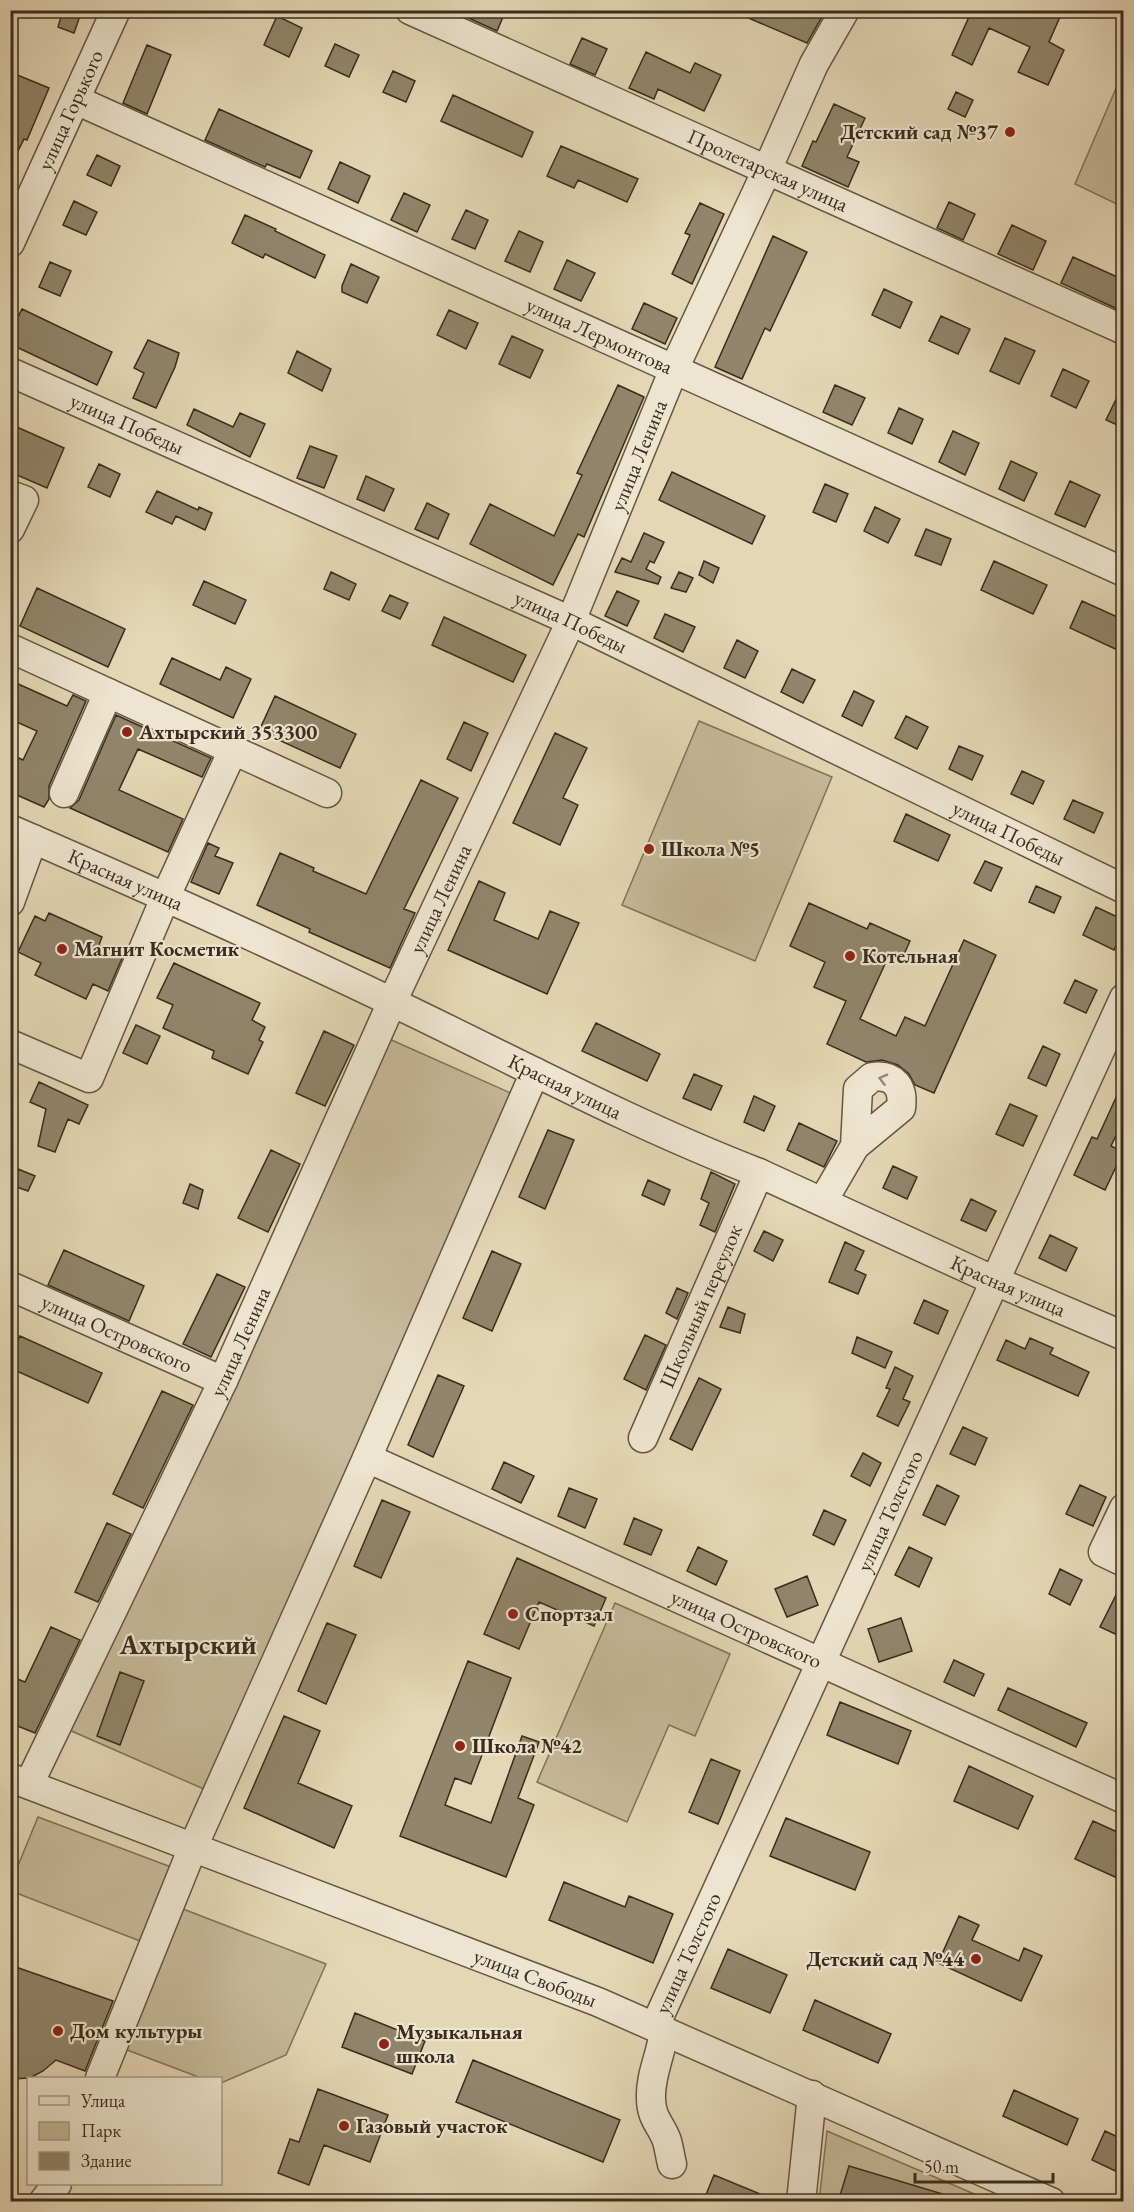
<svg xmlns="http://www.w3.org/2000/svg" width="1134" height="2212" viewBox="0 0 1134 2212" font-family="'EB Garamond',serif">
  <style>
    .green { fill: #c8ba9c; stroke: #80735c; stroke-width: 1.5 }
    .building { fill: #92856c; stroke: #392c1c; stroke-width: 1.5 }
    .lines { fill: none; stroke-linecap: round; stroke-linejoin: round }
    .minor-casing { stroke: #645742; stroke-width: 31 }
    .minor { stroke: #eee5d0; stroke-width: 28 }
    .oneway { stroke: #948876 }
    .poi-dot { fill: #8f2418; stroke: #eee5d0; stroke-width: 2 }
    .labels { text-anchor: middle; stroke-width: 4.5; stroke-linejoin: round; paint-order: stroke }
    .street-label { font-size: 21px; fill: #392c1c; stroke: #eee5d0 }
    .poi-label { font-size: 21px; font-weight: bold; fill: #392c1c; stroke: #eee5d0; text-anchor: start }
    .district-label { font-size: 27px; font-weight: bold; fill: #392c1c; stroke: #eee5d0 }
  </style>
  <rect width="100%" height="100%" fill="#e5d7b6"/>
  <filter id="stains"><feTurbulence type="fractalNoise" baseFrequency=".00333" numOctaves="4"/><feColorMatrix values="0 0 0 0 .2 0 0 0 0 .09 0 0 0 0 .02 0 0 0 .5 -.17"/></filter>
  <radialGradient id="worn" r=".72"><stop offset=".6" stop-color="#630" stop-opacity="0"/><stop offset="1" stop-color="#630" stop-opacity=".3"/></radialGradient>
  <path class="green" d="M1123 72 1124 207H1123L1075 184Z
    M699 721 832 777 755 961 622 905Z
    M387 1038 515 1095 206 1790 67 1729Z
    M615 1603 730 1654 695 1736 669 1725 627 1822 537 1782Z
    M38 1817 171 1867 140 1941 11 1891 10 1885Z
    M183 1909 326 1964 286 2055 221 2083 220 2078H201L122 2048Z
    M827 2131 986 2199 985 2202H819Z"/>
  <path class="building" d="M63 10H82L74 33 58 27Z
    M451 10H506L497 31Z
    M730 10H814L823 15 807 43Z
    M972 10H1020L1031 16 1034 10H1063L1049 42 1064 50 1048 85 1018 72 1030 47 989 28 972 65 952 55Z
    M277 16 302 28 289 57 264 45Z
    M582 38 607 49 595 75 570 64Z
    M335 44 359 55 349 77 325 66Z
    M147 45 171 55 147 114 123 103Z
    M646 52 690 73 695 63 721 75 704 111 658 89 654 99 629 88Z
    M393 71 415 81 406 102 383 92Z
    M10 72 49 88 27 140 24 139 10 167Z
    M956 92 973 100 965 117 948 109Z
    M453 95 533 132 522 157 441 121Z
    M834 104 865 118 847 157 859 162 848 187 802 166 813 141 816 142Z
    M219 109 312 151 300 178 267 164 265 167 205 140Z
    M561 146 638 179 627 202 578 180 574 188 547 176Z
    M97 155 120 166 111 186 87 175Z
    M340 162 370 176 358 203 328 189Z
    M404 193 430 205 417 232 391 220Z
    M74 201 97 212 86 235 63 225Z
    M949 202 975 214 963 240 937 228Z
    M700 203 724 214 692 284 672 274 690 235 685 233Z
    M466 210 488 220 475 249 452 239Z
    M245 215 276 229 275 231 325 255 315 278 265 254 263 258 232 243Z
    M1012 225 1046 241 1033 270 998 254Z
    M519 231 543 242 530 272 505 261Z
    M773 236 807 252 770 331 765 328 742 379 715 367Z
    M1073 257 1124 280V312L1061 283Z
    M567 260 595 273 581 301 554 289Z
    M50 262 71 271 60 296 39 287Z
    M351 264 379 277 367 303 342 292V286Z
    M884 289 912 302 900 328 872 315Z
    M644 303 677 318 665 344 632 329Z
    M22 309 112 352 97 385 10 344V333Z
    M449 310 478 323 466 349 437 335Z
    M941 316 970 329 958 354 929 341Z
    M512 336 543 350 530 378 499 364Z
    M1005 338 1035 351 1019 384 990 371Z
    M148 340 179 353 175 367 156 408 133 398 144 373 134 368Z
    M297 351 331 369 322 391 288 373Z
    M1063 369 1089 381 1076 408 1051 396Z
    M1124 383V428L1106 420Z
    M618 385 644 397 584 537 578 534 553 585 470 544 490 504 554 536 582 475 577 473Z
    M835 385 865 398 852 425 823 412Z
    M899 408 923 419 912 444 888 433Z
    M194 409 233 427 240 413 265 424 250 457 187 425Z
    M10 424 64 448 47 488 10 472Z
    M953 431 979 443 965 475 939 462Z
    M310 446 337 456 324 488 297 478Z
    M1011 461 1037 473 1024 501 999 489Z
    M99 464 120 474 110 497 88 487Z
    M672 472 765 516 752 544 659 500Z
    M366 476 394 489 384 511 357 499Z
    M1070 481 1100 495 1085 527 1055 514Z
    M825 484 848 494 836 522 813 512Z
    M157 491 198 510 199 507 212 513 205 530 176 516 172 524 146 512Z
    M427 503 449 514 438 539 415 529Z
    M875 507 900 519 888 543 864 531Z
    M926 529 951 539 941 565 915 555Z
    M644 533 664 542 654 563 650 561 646 569 661 577 658 584 615 572 622 558 631 562Z
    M704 561 719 568 713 583 699 575Z
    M994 561 1047 585 1033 614 981 590Z
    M331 572 356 584 349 600 324 589Z
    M679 572 693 578 686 592 671 588Z
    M204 581 246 600 235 624 193 605Z
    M37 588 125 629 108 667 20 626Z
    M617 591 639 601 627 626 605 616Z
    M390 595 408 603 400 619 382 611Z
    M1082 601 1124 620V653L1070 628Z
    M665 614 695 627 683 652 654 638Z
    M444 617 526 655 513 682 432 645Z
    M737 640 758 651 745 678 724 668Z
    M172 658 220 680 226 667 251 679 233 718 160 684Z
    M792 669 815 680 803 703 781 692Z
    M16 683 67 706 73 695 86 701 49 786V799L44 807 10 792V754L23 760 37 731 10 719V696Z
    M854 691 874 701 862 726 842 716Z
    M275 696 356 734 340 768 259 731Z
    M116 715 211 758 202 777 138 749 119 790 183 819 168 852 70 808 79 800Z
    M906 716 928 727 917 749 895 738Z
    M464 722 488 733 471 771 447 759Z
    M555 733 587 748 563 798 578 805 560 845 513 823Z
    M959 746 983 756 972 780 949 769Z
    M1022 771 1044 781 1033 804 1011 794Z
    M421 780 458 798 404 909 415 913 390 968 309 932 310 929 257 905 280 853 314 868 313 871 366 894Z
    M1073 800 1103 813 1094 833 1064 819Z
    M906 814 950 835 938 861 894 841Z
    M208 843 219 848 215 856 233 863 219 894 191 882Z
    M985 861 1002 868 991 891 974 883Z
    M479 881 505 893 494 920 538 939 550 911 579 923 547 994 448 950Z
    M1036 886 1061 897 1054 913 1029 902Z
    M809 903 867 929 870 923 910 941 902 959 890 953 860 1019 896 1036 905 1017 925 1026 964 940 996 955 934 1093 915 1085 909 1074 898 1065 882 1060 866 1062 827 1044 846 1001 814 987 825 962 790 946Z
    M1096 907 1124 920V929L1114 950 1083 935Z
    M49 913 102 937 99 945 123 956 108 991 93 984 86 999 35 975 41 963 18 952 35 916 45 921Z
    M174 963 260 1003 252 1020 265 1027 259 1040 263 1042 248 1074 212 1058 214 1051 163 1028 173 1005 157 998Z
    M1075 980 1097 990 1086 1013 1064 1003Z
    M596 1023 660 1054 647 1081 582 1051Z
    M136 1025 160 1036 147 1064 123 1053Z
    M324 1031 354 1045 325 1106 296 1093Z
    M1043 1046 1060 1054 1046 1086 1028 1078Z
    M694 1074 722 1086 711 1110 683 1098Z
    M1124 1080V1119L1111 1146 1123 1152 1105 1190 1074 1175 1092 1137 1097 1139Z
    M39 1082 88 1105 79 1124 68 1119 55 1152 38 1146 46 1109 30 1102Z
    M754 1096 775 1106 764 1131 744 1122Z
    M1010 1104 1037 1116 1023 1146 996 1134Z
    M799 1123 837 1141 824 1167 787 1150Z
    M548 1130 574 1140 545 1209 519 1197Z
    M271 1150 300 1164 268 1232 238 1218Z
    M893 1166 917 1177 907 1199 883 1188Z
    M18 1169 35 1176 28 1191 11 1185Z
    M711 1172 735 1184 715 1232 700 1225 709 1203 701 1199Z
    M648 1180 670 1190 664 1205 642 1195Z
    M190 1184 203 1190 198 1209 183 1203Z
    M971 1199 996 1211 986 1231 961 1220Z
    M764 1231 783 1240 773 1261 754 1251Z
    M1050 1235 1077 1248 1066 1271 1039 1258Z
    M845 1242 864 1251 855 1270 866 1275 858 1294 829 1282Z
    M64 1250 144 1286 129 1321 48 1285Z
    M492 1251 521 1264 492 1331 463 1318Z
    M217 1274 245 1287 211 1357 183 1344Z
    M677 1288 688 1293 677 1319 666 1313Z
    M924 1300 948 1311 938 1334 914 1323Z
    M728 1307 745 1314 740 1333 720 1327Z
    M645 1335 666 1345 646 1390 624 1379Z
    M20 1336 102 1373 88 1403 10 1368V1357Z
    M857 1337 892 1352 885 1368 852 1353Z
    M1030 1338 1053 1348 1050 1354 1089 1372 1078 1396 997 1360 1006 1340 1025 1349Z
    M895 1367 913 1376 903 1399 910 1402 898 1426 877 1416 890 1389 886 1388Z
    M438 1375 464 1386 433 1457 408 1445Z
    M699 1378 721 1389 692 1450 670 1439Z
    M162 1391 193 1405 143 1508 113 1494Z
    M963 1427 987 1438 975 1465 950 1454Z
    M863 1453 881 1463 870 1486 851 1476Z
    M504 1462 534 1476 521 1503 492 1489Z
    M937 1485 959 1496 945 1525 923 1515Z
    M1080 1485 1106 1497 1093 1526 1066 1514Z
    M569 1488 597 1499 585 1528 558 1516Z
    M382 1500 410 1512 381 1578 354 1566Z
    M824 1510 846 1520 834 1545 813 1535Z
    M634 1518 662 1530 651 1555 624 1544Z
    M107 1523 131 1534 98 1602 75 1592Z
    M698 1547 727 1561 716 1585 687 1571Z
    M909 1547 932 1558 919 1587 895 1575Z
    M517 1558 606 1598 594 1626 539 1602 519 1649 484 1634Z
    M1060 1569 1082 1580 1070 1605 1049 1594Z
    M807 1576 818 1605 787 1617 775 1589Z
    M1124 1579V1638L1100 1627Z
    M901 1618 912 1651 879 1662 868 1629Z
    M327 1623 356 1635 326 1704 298 1691Z
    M51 1627 80 1640 35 1733 10 1723V1676L25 1682Z
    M954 1660 984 1674 974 1696 944 1682Z
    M468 1661 511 1678 471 1784 455 1778 445 1805 491 1823 522 1736 539 1742 518 1798 534 1805 506 1877 400 1836Z
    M120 1672 144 1681 120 1745 97 1736Z
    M1008 1688 1087 1723 1076 1747 998 1710Z
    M840 1702 911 1731 898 1764 827 1735Z
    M284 1716 320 1731 298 1783 352 1806 334 1848 244 1808Z
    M711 1759 740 1771 718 1824 689 1812Z
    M969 1766 1033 1796 1018 1829 954 1801Z
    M786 1818 870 1852 855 1890 770 1856Z
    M1093 1821 1124 1835V1881L1075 1859Z
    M564 1882 625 1907 629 1896 673 1914 653 1963 549 1920Z
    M959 1916 979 1925 972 1940 1019 1961 1024 1948 1042 1956 1021 2001 938 1963Z
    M728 1949 787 1975 770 2013 711 1988Z
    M10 1965 113 2001 85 2071 56 2060 43 2071 30 2078 10 2079Z
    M815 2000 891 2034 878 2063 803 2030Z
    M355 2013 425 2041 412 2074 342 2047Z
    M473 2060 620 2120 603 2162 456 2102Z
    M318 2089 388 2115 370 2162 324 2145 309 2185 278 2173 290 2139 299 2142Z
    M1014 2090 1078 2119 1067 2145 1003 2116Z
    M1105 2131 1124 2140V2175L1092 2160Z
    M849 2166 956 2198 955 2202H838Z
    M714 2175 777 2201V2202H703Z"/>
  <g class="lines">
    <g class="minor-casing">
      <g id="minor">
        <path id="s1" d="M410 10 1124 330"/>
        <path id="s2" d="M76 100 1124 572"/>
        <path id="s3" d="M10 243 116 10"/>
        <path id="s4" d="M10 372 571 621 1124 889"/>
        <path d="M10 495 24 500 10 529"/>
        <path d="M10 648 327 793"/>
        <path d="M64 793 108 693"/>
        <path id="s5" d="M10 829C139 885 268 942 394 1003 515 1061 634 1125 759 1173L993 1280 1124 1336"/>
        <path d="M10 902 33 839"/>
        <path d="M10 1044 89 1078 165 898 233 750"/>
        <path d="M823 1201 855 1146 901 1108C904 1087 894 1074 872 1077L858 1089 855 1146"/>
        <path id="s6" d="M10 1286 223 1381"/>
        <path id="s7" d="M643 1438 759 1173"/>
        <path id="s8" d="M367 1458 1124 1799"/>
        <path d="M1124 1508 1103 1552 1124 1562"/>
        <path id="s9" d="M11 1778 598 2002 1051 2202"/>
        <path id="s10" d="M29 1784 223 1381 392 1002 571 621 674 369 767 170 814 64 845 10"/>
        <path id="s11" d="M655 2026 1124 998"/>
        <path d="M664 2030C662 2053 650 2074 651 2098 651 2119 661 2124 667 2141 669 2148 670 2156 672 2164"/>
        <path d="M100 2078 193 1847 367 1458 535 1072"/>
        <path d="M43 2202 57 2184"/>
        <path d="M801 2202 812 2095"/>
      </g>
    </g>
    <use href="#minor" class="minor"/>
  </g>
  <defs><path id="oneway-chevron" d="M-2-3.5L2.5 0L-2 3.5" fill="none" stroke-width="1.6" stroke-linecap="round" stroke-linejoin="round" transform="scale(1.5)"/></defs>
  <use class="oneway" href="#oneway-chevron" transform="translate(883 1079) rotate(-166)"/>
  <g class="poi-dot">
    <circle cx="1010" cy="132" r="6"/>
    <circle cx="127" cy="732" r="6"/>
    <circle cx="649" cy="849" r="6"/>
    <circle cx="62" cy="949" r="6"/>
    <circle cx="850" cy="956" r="6"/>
    <circle cx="513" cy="1614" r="6"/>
    <circle cx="460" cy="1746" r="6"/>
    <circle cx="976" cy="1959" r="6"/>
    <circle cx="58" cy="2031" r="6"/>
    <circle cx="384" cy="2044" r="6"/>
    <circle cx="344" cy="2126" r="6"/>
  </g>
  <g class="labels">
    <g class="street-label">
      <text dy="7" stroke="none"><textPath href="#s3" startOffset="146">улица Горького</textPath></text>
      <text dy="7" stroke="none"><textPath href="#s1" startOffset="392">Пролетарская улица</textPath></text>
      <text dy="7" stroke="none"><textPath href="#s2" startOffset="574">улица Лермонтова</textPath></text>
      <text dy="7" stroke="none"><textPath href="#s4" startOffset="128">улица Победы</textPath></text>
      <text dy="7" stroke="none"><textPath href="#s10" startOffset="1462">улица Ленина</textPath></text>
      <text dy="7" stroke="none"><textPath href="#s4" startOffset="614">улица Победы</textPath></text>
      <text dy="7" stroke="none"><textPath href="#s4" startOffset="1100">улица Победы</textPath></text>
      <text dy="7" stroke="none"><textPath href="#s5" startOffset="126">Красная улица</textPath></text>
      <text dy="7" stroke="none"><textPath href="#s10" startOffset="976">улица Ленина</textPath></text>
      <text dy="7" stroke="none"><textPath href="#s5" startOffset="612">Красная улица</textPath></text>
      <text dy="7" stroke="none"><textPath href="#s5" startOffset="1098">Красная улица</textPath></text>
      <text dy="7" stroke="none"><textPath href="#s7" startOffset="144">Школьный переулок</textPath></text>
      <text dy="7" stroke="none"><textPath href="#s6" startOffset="117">улица Островского</textPath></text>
      <text dy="7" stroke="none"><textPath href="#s10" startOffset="490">улица Ленина</textPath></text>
      <text dy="7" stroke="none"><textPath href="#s11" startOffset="566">улица Толстого</textPath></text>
      <text dy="7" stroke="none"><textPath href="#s8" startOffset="416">улица Островского</textPath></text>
      <text dy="7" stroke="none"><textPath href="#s11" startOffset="80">улица Толстого</textPath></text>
      <text dy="7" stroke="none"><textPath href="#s9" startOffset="561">улица Свободы</textPath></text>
    </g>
    <g class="poi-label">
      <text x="998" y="139" text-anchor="end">Детский сад №37</text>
      <text x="139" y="739">Ахтырский 353300</text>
      <text x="661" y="856">Школа №5</text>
      <text x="74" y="956">Магнит Косметик</text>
      <text x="862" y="963">Котельная</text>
      <text x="525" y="1621">Спортзал</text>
      <text x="472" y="1753">Школа №42</text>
      <text x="964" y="1966" text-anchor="end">Детский сад №44</text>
      <text x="70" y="2038">Дом культуры</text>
      <text x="396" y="2039">Музыкальная<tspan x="396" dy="24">школа</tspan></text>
      <text x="356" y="2133">Газовый участок</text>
    </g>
    <g class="district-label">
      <text x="188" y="1654">Ахтырский</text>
    </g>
  </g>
  <rect width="1134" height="2212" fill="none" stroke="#e5d7b6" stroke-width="36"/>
  <rect x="12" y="12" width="1110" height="2188" fill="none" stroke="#392c1c" stroke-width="3"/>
  <rect x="18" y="18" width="1098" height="2176" fill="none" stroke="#392c1c" stroke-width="1.5"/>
  <rect x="27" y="2077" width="195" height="108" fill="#eee5d0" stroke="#a69b88" stroke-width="1.5"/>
  <rect x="39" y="2096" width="30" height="9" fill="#eee5d0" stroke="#a69b88" stroke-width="1.5"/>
  <text x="81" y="2107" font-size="18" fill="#392c1c">Улица</text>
  <rect x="39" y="2122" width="30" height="18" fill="#c8ba9c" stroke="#a69b88" stroke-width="1.5"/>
  <text x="81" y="2137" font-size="18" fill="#392c1c">Парк</text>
  <rect x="39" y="2152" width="30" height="18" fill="#92856c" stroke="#a69b88" stroke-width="1.5"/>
  <text x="81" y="2167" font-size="18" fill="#392c1c">Здание</text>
  <path d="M915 2173v9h138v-9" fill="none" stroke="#392c1c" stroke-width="3"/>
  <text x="924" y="2173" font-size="18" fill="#392c1c" stroke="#eee5d0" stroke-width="4.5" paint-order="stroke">50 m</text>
  <rect width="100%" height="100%" filter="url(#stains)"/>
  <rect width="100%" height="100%" fill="url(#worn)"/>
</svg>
